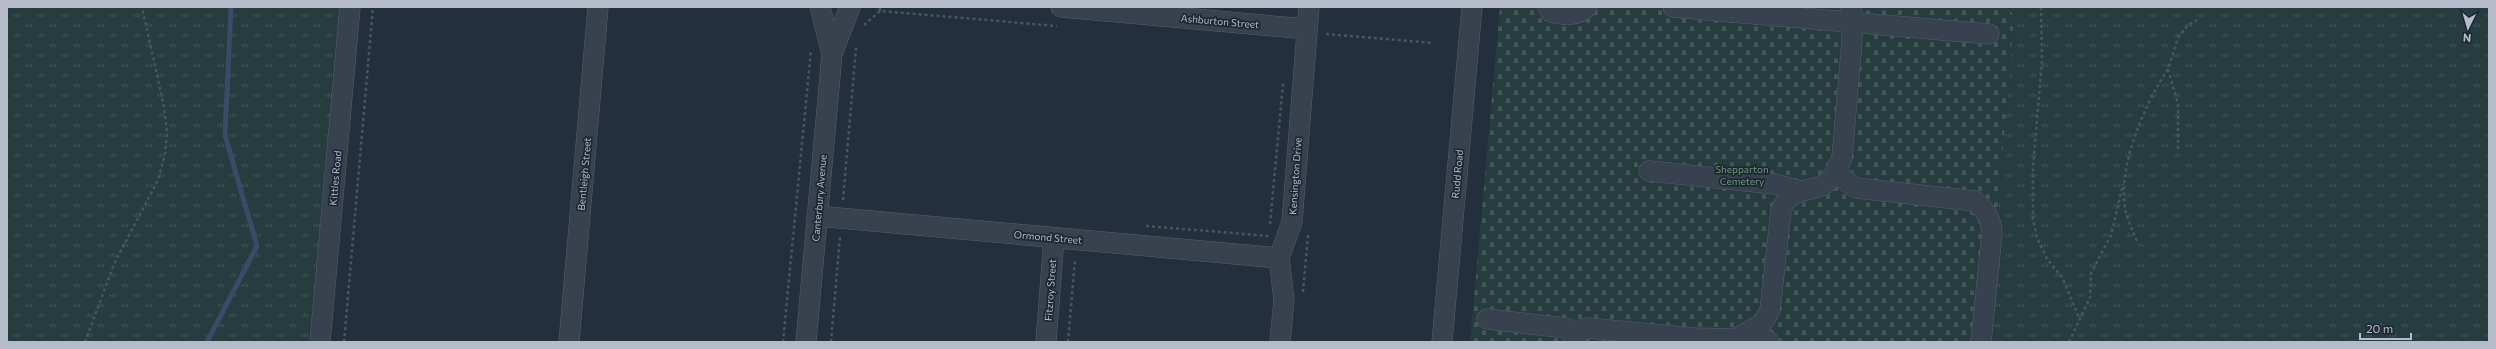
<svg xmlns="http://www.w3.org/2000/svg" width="2496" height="349" viewBox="0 0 2496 349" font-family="Commissioner,sans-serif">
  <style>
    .grass { fill: url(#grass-tufts) }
    .cemetery { fill: url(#cemetery-stones) }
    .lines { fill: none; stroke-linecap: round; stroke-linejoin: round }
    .stream { stroke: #394c67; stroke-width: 5 }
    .minor-casing { stroke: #565f6c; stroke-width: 21 }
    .path { stroke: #44595c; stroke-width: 2.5; stroke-dasharray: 3 3; stroke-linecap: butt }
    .minor { stroke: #38414e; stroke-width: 20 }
    .labels { text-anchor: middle; stroke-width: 3.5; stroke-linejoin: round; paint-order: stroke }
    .street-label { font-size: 10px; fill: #b4bcc9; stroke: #1d2633 }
    .park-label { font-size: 10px; fill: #6b9a76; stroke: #1d2633 }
  </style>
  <defs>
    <pattern id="grass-tufts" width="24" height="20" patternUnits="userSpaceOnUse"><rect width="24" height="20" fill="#263c3f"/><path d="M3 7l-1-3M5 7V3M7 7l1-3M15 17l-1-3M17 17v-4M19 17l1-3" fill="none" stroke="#435659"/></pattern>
    <pattern id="cemetery-stones" width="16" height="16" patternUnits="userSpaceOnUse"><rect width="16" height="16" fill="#263c3f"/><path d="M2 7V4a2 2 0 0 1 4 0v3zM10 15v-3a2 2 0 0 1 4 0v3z" fill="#435659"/></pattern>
  </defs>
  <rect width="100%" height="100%" fill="#242f3e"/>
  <path class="grass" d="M7 7H343L338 75 309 342H7Z
    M2008 7H2489V342H1987L2014 18Z"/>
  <path class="cemetery" d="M1500 7H2008L2014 17 1987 342H1470Z"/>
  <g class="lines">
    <path class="stream" d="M207 342 257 246 225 135 231 7"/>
    <g class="minor-casing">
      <path id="minor" d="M1061 7 1307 29
        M1548 7 1551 12C1563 15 1577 17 1587 7
        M1673 7 1989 34
        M832 54 850 7
        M1649 171 1775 184 1801 191
        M1835 173 1856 188 1975 201C1986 211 1991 218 1992 233L1981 342
        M817 216 1279 258
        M1487 319 1566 328 1577 332
        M1753 331 1769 342
        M320 342 350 7
        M569 342 598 7
        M806 342 832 54 820 7
        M1046 342 1054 238
        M1280 342 1284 300 1279 258 1292 222 1309 7
        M1442 342 1472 7
        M1573 342 1577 332 1588 328 1694 338 1736 339
        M1730 342 1762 324 1770 310 1781 210 1786 201 1795 193 1822 186 1832 178 1842 158 1852 40 1851 7"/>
    </g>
    <path class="path" d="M2041 7 2042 61 2033 167V219L2037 238 2047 259 2062 277 2080 320
      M880 11V7
      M864 25 880 11 1057 26
      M1326 34 1433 43
      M2178 149V104L2168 69 2178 38 2187 26 2197 20
      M843 200 856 48
      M1270 224 1283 83
      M1146 226 1269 236
      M2137 241C2131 227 2124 213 2124 197 2122 157 2146 102 2168 69
      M1303 292 1308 235
      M85 342 114 264 158 180 165 154 167 133 164 107 142 7
      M344 342 373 7
      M783 342 811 50
      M831 342 840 237
      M1068 342 1075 259
      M2069 342 2090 298 2091 273 2111 235 2123 184"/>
    <use href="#minor" class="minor"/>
  </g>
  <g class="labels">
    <g class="street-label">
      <text transform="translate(1220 21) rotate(5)" y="4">Ashburton Street</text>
      <text transform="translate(584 174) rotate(-85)" y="4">Bentleigh Street</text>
      <text transform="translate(1457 174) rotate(-85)" y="4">Rudd Road</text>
      <text transform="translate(1295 176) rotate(-86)" y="4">Kensington Drive</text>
      <text transform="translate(335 178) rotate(-85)" y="4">Kittles Road</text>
      <text transform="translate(819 198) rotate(-85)" y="4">Canterbury Avenue</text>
      <text transform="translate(1048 237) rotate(5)" y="4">Ormond Street</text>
      <text transform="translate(1050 290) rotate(-86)" y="4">Fitzroy Street</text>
    </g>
    <g class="park-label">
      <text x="1742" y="173">Shepparton<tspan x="1742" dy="12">Cemetery</tspan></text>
    </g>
  </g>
  <rect width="2496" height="349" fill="none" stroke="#b4bcc9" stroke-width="16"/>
  <g transform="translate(2468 28) rotate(185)" stroke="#1d2633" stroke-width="3" paint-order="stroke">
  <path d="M0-3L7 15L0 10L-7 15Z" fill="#b4bcc9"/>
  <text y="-6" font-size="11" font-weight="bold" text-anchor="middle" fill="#b4bcc9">N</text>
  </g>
  <path d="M2360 333v6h51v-6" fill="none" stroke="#b4bcc9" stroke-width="2"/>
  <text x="2366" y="333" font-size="12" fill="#b4bcc9" stroke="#1d2633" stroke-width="3" paint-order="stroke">20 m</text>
</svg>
